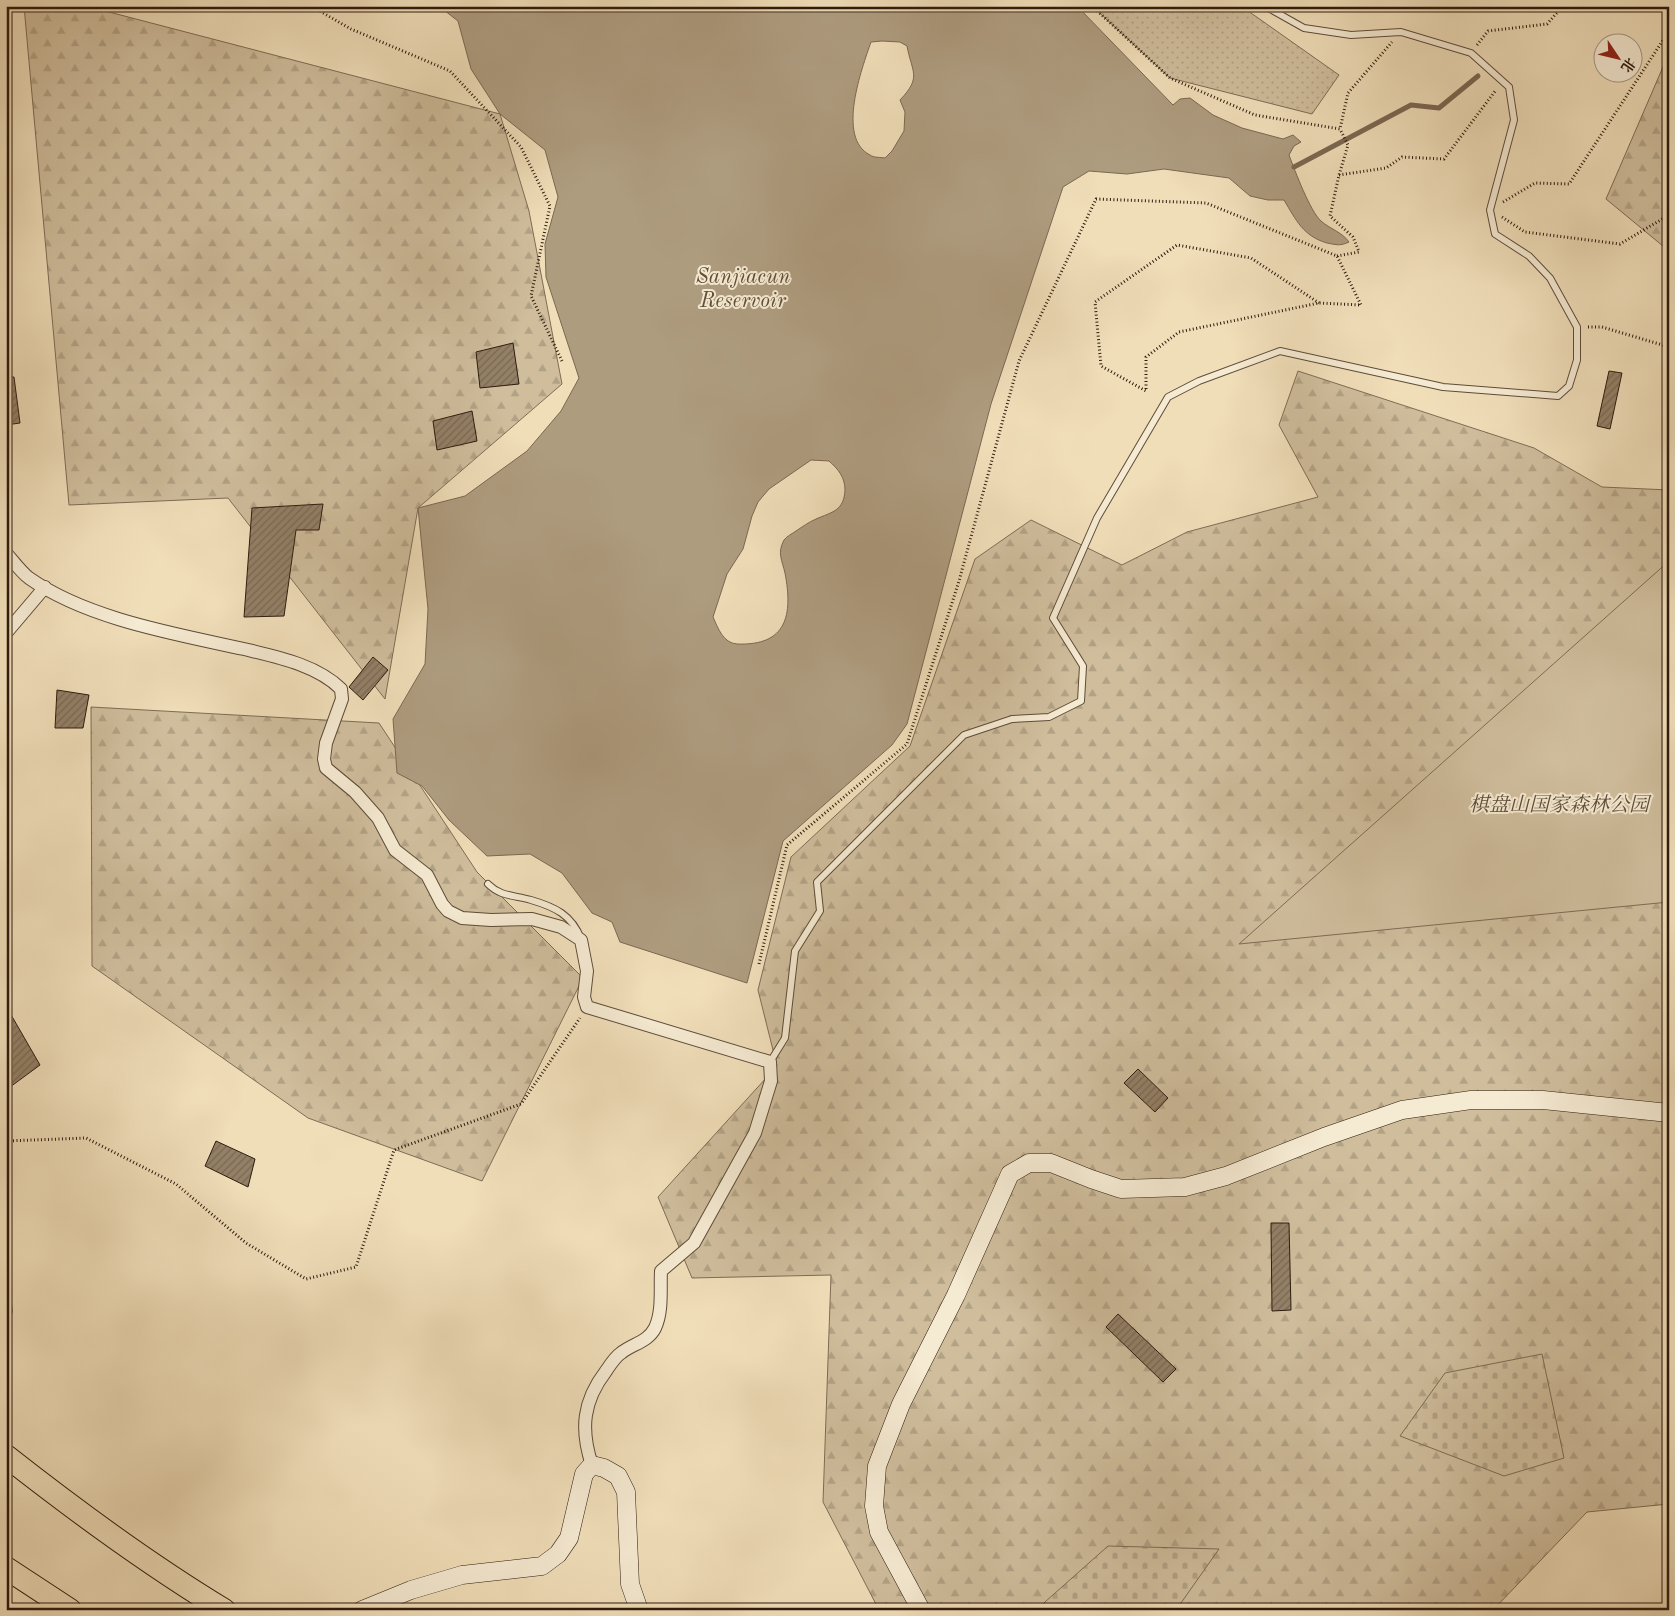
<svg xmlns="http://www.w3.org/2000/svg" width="1675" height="1616" viewBox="0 0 1675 1616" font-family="'Old Standard TT','Noto Serif SC',serif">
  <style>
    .grass { fill: url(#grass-dots); stroke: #7e6c55 }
    .forest { fill: url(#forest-firs); stroke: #7e6c55 }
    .cemetery { fill: url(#cemetery-stones); stroke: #7e6c55 }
    .green { fill: #cfbd9c; stroke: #7e6c55 }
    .water { fill: #ae9c7f; stroke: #7b6852; fill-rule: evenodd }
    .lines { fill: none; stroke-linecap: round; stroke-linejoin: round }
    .stream { stroke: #7b6852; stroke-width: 5 }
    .building { fill: url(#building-hatch); stroke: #2e1b0e }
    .lane-casing { stroke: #5e4c39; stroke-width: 8 }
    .street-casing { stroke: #5e4c39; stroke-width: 14 }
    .secondary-casing { stroke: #2e1b0e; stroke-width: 19 }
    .highway-casing { stroke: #2e1b0e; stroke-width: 24 }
    .path { stroke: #2e1b0e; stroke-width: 3; stroke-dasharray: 1 2.5; stroke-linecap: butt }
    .lane { stroke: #f5ead2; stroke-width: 6 }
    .street { stroke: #f5ead2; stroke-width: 12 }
    .secondary { stroke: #f5ead2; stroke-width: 18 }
    .highway { stroke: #f0deb9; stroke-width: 22 }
    .labels { text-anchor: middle; stroke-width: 4; stroke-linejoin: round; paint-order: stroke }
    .park-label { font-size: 20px; font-style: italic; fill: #5e4c39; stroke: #f5ead2 }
    .water-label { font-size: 21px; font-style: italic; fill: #614f3b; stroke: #f5ead2 }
  </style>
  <defs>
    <pattern id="grass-dots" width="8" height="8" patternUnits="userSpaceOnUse" patternTransform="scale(1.25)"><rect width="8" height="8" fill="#cfbd9c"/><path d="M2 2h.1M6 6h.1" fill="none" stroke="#b2a285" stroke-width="1.8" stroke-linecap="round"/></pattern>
    <pattern id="forest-firs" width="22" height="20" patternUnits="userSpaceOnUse" patternTransform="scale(1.25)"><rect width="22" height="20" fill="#cfbd9c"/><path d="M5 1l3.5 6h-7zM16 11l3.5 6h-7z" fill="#b2a285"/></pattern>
    <pattern id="cemetery-stones" width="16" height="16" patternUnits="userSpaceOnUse" patternTransform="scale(1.25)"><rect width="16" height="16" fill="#cfbd9c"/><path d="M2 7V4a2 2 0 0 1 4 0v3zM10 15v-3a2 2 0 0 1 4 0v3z" fill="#b2a285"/></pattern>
    <pattern id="building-hatch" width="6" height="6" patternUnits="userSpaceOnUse" patternTransform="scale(1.25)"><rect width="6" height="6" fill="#938067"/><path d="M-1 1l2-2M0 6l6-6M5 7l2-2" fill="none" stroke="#786853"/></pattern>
  </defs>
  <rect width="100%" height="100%" fill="#f0deb9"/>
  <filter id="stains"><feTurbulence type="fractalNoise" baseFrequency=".004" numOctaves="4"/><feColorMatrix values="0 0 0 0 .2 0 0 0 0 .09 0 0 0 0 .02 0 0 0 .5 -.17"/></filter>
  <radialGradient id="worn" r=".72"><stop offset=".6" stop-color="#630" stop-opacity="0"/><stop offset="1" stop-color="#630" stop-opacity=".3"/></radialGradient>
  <path class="grass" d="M1092 6H1241L1339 75 1312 114 1170 78Z"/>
  <path class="forest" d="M24 6H86L500 114 529 211 562 384 418 508 385 699 228 498 69 505Z
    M1669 53V251L1606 199Z
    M1298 371 1534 448 1602 487 1669 490V1504L1587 1512 1493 1610H879L823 1502 831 1275 692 1278 658 1197 777 1066 758 990 791 857 910 746 975 559 1031 520 1122 565 1187 532 1318 497 1279 425Z
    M91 707 379 723 477 872 583 978 482 1181 308 1118 92 966Z"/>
  <path class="cemetery" d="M1542 1354 1564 1458 1504 1476 1400 1436 1445 1373Z
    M1108 1546 1219 1549 1176 1610H1036Z"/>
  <path class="green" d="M1669 561V902L1239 944Z"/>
  <path class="water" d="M355 6H1077L1173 105 1180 99 1190 98 1213 115 1242 128 1283 139 1293 135 1301 142 1294 146 1289 155C1295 171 1310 211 1321 221 1330 229 1342 232 1349 242 1340 246 1337 245 1327 243 1303 236 1296 220 1284 200H1268L1250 196 1229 178 1164 169 1127 174 1089 171 1063 187 991 404 907 724 892 745 783 841 747 983 620 942 612 922 592 913 562 873 530 854 487 856 449 820 422 786 397 773 393 719 425 664 428 609 418 508 465 496 527 451 561 411 579 378 546 277 545 244 558 197 545 150 500 114 471 69 458 21 440 7 415 11ZM882 41 900 42 907 46C912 73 922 77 900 100L905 112 904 131 892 151 885 158C880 157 874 158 870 155 836 138 862 68 871 42ZM811 460 829 461C838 469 845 477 845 490 844 511 832 512 816 519 809 522 802 527 796 531 792 534 787 536 784 540 777 553 782 560 785 573 793 615 787 646 737 644 723 643 718 628 713 617L727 574 743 549 752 516 758 502 769 489Z"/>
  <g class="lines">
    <path class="stream" d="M1294 167 1411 105 1439 108 1478 76"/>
  </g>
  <path class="building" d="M513 343 519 384 480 388 476 352Z
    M1609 371 1622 373 1610 429 1597 426Z
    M6 377H14L20 423 6 425Z
    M472 411 477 441 437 450 433 421Z
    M323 504 319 530H296L284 616 244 617 252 508Z
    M373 657 388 670 363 700 349 687Z
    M57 690 89 695 83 728H55Z
    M6 1006 40 1065 6 1090Z
    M1138 1069 1168 1098 1155 1112 1124 1083Z
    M216 1141 255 1159 248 1187 205 1166Z
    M1271 1223H1289L1291 1310 1272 1311Z
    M1118 1314 1176 1369 1163 1382 1106 1327Z"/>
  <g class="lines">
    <g class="lane-casing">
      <path id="lane" d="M488 884C501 897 514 895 531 900 555 907 572 915 581 939
        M770 1062 785 1038 795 951 820 911 817 882 964 735 1012 719 1049 717 1081 701 1083 666 1053 618 1097 518 1168 397 1199 381 1280 351 1443 387 1558 396 1569 386 1577 360V327L1550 278 1529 256 1495 234 1490 210 1514 120 1509 87 1471 53 1401 32 1351 35 1304 28 1265 6
        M6 1292 9 1311 6 1319"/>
    </g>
    <g class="street-casing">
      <path id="street" d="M6 553C13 561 21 572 29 578 87 619 176 634 244 649 277 657 317 665 341 689L342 699 326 743 324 759 326 768 355 792 378 818 395 850 427 875 442 904 448 911 462 918 491 920 532 919 561 927 581 940 587 971 584 997 587 1007 770 1062 771 1081 755 1133 694 1243 661 1271C660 1289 663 1311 655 1328 648 1342 632 1344 621 1353 615 1357 610 1365 606 1371 583 1401 580 1429 592 1465
        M6 633 45 587"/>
    </g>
    <g class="secondary-casing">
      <path id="secondary" d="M362 1610 411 1590 462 1575 542 1566 558 1554 569 1538 584 1474 592 1465 604 1468 618 1476 626 1492 630 1584 639 1610
        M921 1610 879 1532 874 1506 877 1466 901 1404 956 1295 1010 1174 1029 1163H1051L1091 1179 1121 1189 1185 1187 1226 1176 1324 1137 1402 1110 1471 1100H1543L1669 1113"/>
    </g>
    <g class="highway-casing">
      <path id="highway" d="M6 1456C76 1511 148 1564 224 1610
        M6 1568 70 1610"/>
    </g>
    <path class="path" d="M311 6 351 29 450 71 521 147 550 206 531 296 562 361
      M1092 6 1170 78 1255 115 1340 129 1348 93 1392 42
      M1477 45 1488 31 1547 24 1563 6
      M1339 175 1386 168 1402 157 1444 159 1496 90
      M1503 202 1535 183 1569 184 1669 31
      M1502 217 1525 232 1620 244 1669 215
      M1337 256 1359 252 1353 237 1330 216 1339 175 1348 145 1340 129
      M1588 327H1602L1669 347
      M759 964 787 845 907 744 959 581 1019 361 1096 199 1206 203 1337 256 1361 305 1319 303 1179 332 1146 357V391L1101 366 1095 302 1177 245 1251 258 1319 303
      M6 1141 86 1138 176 1184 246 1243 306 1279 356 1267 394 1150 521 1104 580 1018"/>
    <use href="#lane" class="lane"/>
    <use href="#street" class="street"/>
    <use href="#secondary" class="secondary"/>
    <use href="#highway" class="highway"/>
  </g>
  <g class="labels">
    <g class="park-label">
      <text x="1559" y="811">棋盘山国家森林公园</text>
    </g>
    <g class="water-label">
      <text x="743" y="283">Sanjiacun<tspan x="743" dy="24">Reservoir</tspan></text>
    </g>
  </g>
  <rect width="1675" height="1616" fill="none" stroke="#f0deb9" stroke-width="25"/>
  <rect x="8" y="8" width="1660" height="1601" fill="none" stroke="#2e1b0e" stroke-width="2.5"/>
  <rect x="12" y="12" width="1650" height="1591" fill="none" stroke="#2e1b0e"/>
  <g transform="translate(1618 58) rotate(125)"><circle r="24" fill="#f5ead2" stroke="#a59784"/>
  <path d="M0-4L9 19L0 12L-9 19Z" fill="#8f2418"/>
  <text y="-8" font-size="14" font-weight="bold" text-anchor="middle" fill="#2e1b0e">北</text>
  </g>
  <rect width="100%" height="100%" filter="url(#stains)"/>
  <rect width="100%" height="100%" fill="url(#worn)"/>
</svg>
